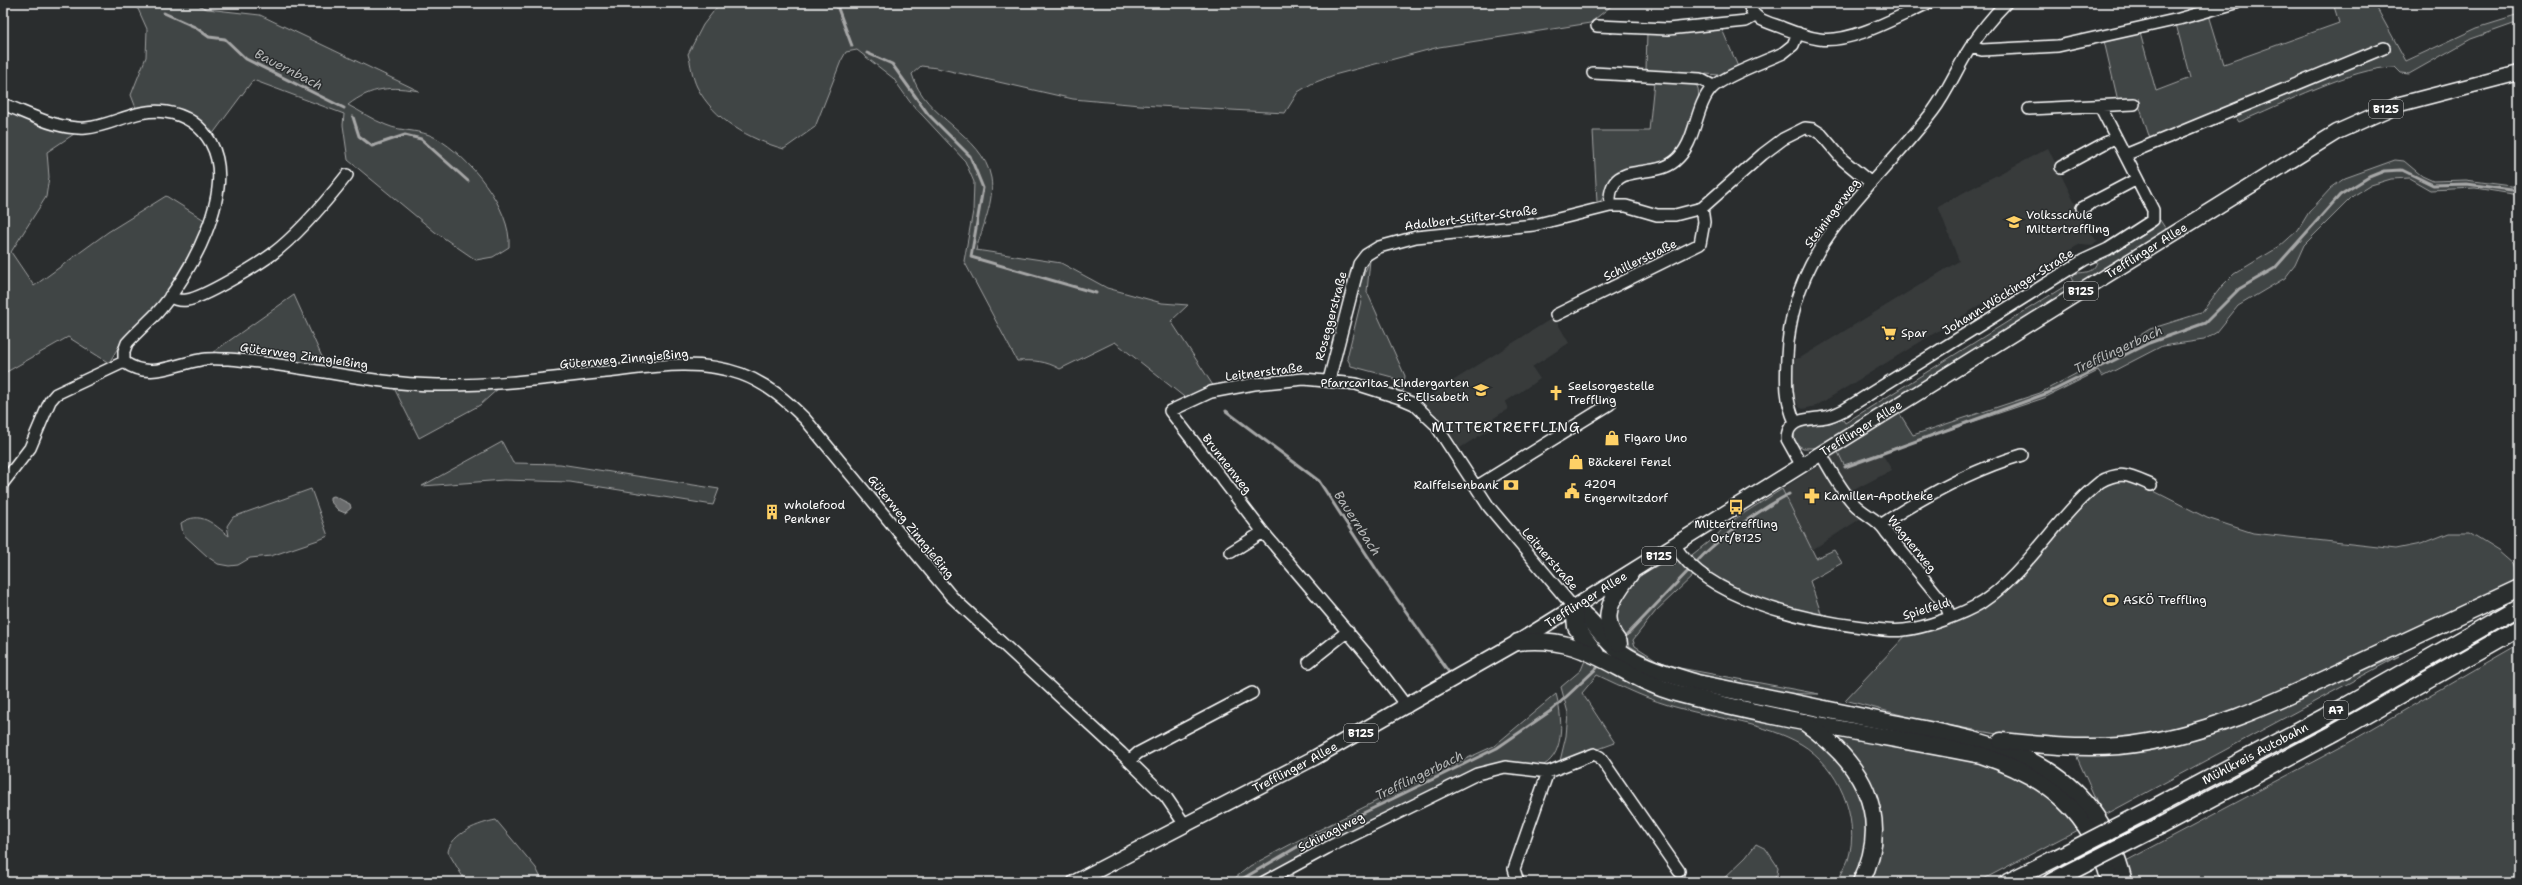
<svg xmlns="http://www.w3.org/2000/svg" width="2522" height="885" viewBox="0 0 2522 885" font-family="'Shantell Sans',sans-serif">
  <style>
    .built { fill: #373a3b }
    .green { fill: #414445; stroke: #a0a2a2 }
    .water { fill: #6a6c6d; stroke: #a6a7a7 }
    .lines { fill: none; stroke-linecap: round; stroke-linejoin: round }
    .stream { stroke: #a6a7a7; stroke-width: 3 }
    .minor-casing { stroke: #fff; stroke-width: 14 }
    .major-casing { stroke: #fff; stroke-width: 17 }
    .highway-casing { stroke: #fff; stroke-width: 19 }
    .minor { stroke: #2a2d2e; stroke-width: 11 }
    .major { stroke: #2a2d2e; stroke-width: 14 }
    .highway { stroke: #2a2d2e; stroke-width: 16 }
    .highway-bridge-casing { stroke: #fff; stroke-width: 19; stroke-linecap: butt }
    .highway-bridge { stroke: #2a2d2e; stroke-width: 16 }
    .labels { text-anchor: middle; stroke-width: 3; stroke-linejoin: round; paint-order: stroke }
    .shield { fill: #2a2d2e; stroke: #bfc0c0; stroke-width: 1 }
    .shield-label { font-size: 11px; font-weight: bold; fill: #fff }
    .street-label { font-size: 12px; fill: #fff; stroke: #2a2d2e }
    .poi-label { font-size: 12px; fill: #fff; stroke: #2a2d2e; text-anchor: start }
    .water-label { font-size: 13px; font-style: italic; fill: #b4b6b6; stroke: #2a2d2e }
    .quarter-label { font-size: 14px; letter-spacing: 1px; fill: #fff; stroke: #2a2d2e }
  </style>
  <rect width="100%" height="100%" fill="#2a2d2e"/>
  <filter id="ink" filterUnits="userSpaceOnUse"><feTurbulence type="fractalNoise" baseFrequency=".025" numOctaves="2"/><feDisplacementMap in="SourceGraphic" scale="8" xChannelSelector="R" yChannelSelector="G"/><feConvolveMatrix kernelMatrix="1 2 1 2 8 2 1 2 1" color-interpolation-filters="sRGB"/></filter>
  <g filter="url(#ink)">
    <path class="built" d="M2048 148 2088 230 2098 242 2092 245 2081 244 2075 247 1816 406 1803 409 1799 407 1793 394 1792 359 1800 358 1959 261 1938 206Z
      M1554 317 1569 343 1532 367 1540 379 1505 402 1508 409 1486 423 1490 429 1460 448 1441 420 1421 401Z
      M1837 450 1844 465 1881 452 1892 470 1850 492 1832 460V455Z
      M1820 465 1863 517 1812 550 1782 489Z"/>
    <path class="green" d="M128 3H193L207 9 260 15 419 91C392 86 371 87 348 105 360 111 373 120 386 125 402 132 420 129 436 138 468 156 512 208 509 247L493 257 476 260 435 232 348 160 343 125 344 114 253 80 212 135C186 108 173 104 136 108L131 95 146 57 147 29 138 9Z
      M720 3H1615L1590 23 1439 47 1334 75 1311 84 1298 92 1285 113 1140 105 1073 99 937 68 921 66 912 74C924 118 983 134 991 178 995 200 982 228 976 250L1061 263 1107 288 1162 303 1188 305 1171 321 1216 390 1188 400 1115 342 1060 369C1046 361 1034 360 1017 361L964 261 973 211 974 182 965 161 910 102 893 78 857 50 846 52 841 61 815 127 784 149C749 139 714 120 697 87 692 77 691 64 688 54L703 25Z
      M2333 3H2374L2406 61 2477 28 2519 15V22L2471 39 2409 74 2401 73 2395 67C2353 67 2281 105 2239 122L2235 116 2153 148 2137 99 2118 101 2104 41 2140 33 2156 91 2190 78 2176 24 2209 15 2224 64 2339 23Z
      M1721 27 1739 69 1720 75 1646 70 1647 32Z
      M1654 82 1693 84 1697 86C1705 101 1682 148 1671 159L1621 171 1614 176 1601 201 1597 202 1593 131H1649Z
      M3 108 77 132 47 152 49 177 46 197 11 252 34 286 108 232 166 196 206 221 194 246 163 298 151 313 123 339 109 363 68 337 3 374Z
      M2395 160 2404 161 2422 176 2433 181 2466 180 2519 187V195L2475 188 2430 190 2409 178 2391 179 2371 185 2353 196 2304 245 2295 265 2285 278 2238 306 2217 332 2204 340 2162 346 2102 377 2098 371 2044 398 1844 465 1837 450 1898 411 1913 435 2040 393 2094 364 2150 329 2201 313 2222 286 2234 274 2279 247 2298 230 2309 212 2331 188 2345 178Z
      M2160 220 2167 231 1819 448H1803L1795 443 1794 433 1800 426 1830 423 1842 418 1845 423 2073 281 2070 275C2083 270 2093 277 2098 259L2111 254 2154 228Z
      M1370 260 1367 292 1405 376 1403 391 1392 377 1351 366 1347 358 1362 297 1356 293Z
      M294 295 327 368 209 355Z
      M393 386 500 387 480 405 419 438Z
      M502 442 513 463 560 464 719 489 713 505 570 482 504 480 422 486Z
      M2116 479 2142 485 2207 518 2253 533 2396 549 2421 544 2449 533H2469L2498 551 2513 564 2518 579 2281 694 2179 730 2106 741 2002 735 1920 720 1845 700 1909 632 1970 614 2100 487Z
      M311 489 328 536 321 539 271 556 250 558 238 565 229 566 218 564 208 557 183 534 181 523C201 510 213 524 229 536L227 526 233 517Z
      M1782 489 1816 558 1834 550 1842 563 1810 581 1822 616C1784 608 1745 597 1712 577 1703 572 1696 564 1688 558L1717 535 1727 524Z
      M1671 558 1681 560 1695 574 1656 611 1633 640 1635 646 1658 661 1680 668 1819 694C1809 694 1798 694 1788 693 1754 690 1632 665 1617 632 1611 617 1619 599 1628 587 1638 575 1657 566 1671 558Z
      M2519 644V882H2133L2126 861 2341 747Z
      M2399 656 2103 816 2076 755 2144 750 2210 733Z
      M1586 658 1802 728 1844 761 1865 807 1867 844 1855 882H1837C1841 875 1845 867 1848 860 1861 818 1838 766 1801 744 1765 723 1718 719 1679 708 1650 701 1623 687 1597 675L1582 693 1615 743 1563 762 1560 761 1566 736 1568 713 1561 687 1581 670Z
      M1556 694C1562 715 1566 752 1544 765L1509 764 1258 882H1230L1250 866 1295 842 1400 789 1494 746Z
      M1815 726 1958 755 2034 782 2081 828 1978 882H1866L1875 807Z
      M496 820 536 868 543 882H466L448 852C451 833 480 823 496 820Z
      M1756 844 1766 849 1778 867 1777 875 1771 881 1720 882 1746 857Z"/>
    <path class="water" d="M334 496 350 504 351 508 345 513 338 510 330 501V497Z"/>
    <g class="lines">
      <path class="stream" d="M153 3 154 4
        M836 3 852 46
        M164 13 195 27 209 37 225 39 246 59 344 108
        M867 53 892 64 928 114 970 156 983 188 971 257 1096 293
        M353 117 359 136 372 146 405 135 421 139 468 181
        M1226 411 1319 481 1378 572 1448 671
        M1845 467 2048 393 2149 343 2205 323 2239 289 2275 268 2340 195 2369 177 2384 171 2402 170 2433 185 2467 184 2519 191
        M1695 564C1716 539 1760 510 1789 494
        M1627 635 1691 568
        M1237 882 1316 836 1497 748 1552 710 1597 668"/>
      <g class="minor-casing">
        <path id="minor" d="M1749 3C1751 18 1766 22 1778 26 1791 31 1805 37 1819 39 1851 44 1899 16 1928 3
          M1597 26 1668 29 1746 21 1755 16
          M1971 47 1982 50 2058 46 2179 19 2236 3
          M1593 73 1700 79 1713 86
          M3 104C30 114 57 130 86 128 113 126 137 107 166 112 186 115 201 125 211 143 237 191 190 276 157 313 147 323 137 332 127 343L124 351V362
          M2029 109 2134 104
          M2125 155 2384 48
          M2061 167 2116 137
          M1610 206C1607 158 1651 181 1675 161 1697 143 1694 107 1712 88 1724 76 1766 61 1783 53L1793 45 1798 33
          M2082 208 2137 179
          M170 296C175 300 180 301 187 300 203 298 256 266 271 255 299 234 325 203 347 175
          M1556 315 1700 244 1704 222 1702 208
          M124 362C149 380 172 365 200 360 209 358 219 359 228 359 298 364 367 384 438 385 494 386 551 378 606 372 650 367 698 358 741 374 766 383 786 400 805 419L952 597 1121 753 1166 797 1185 825
          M1329 380 1359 264 1366 255 1379 247 1416 237 1534 225 1610 206H1626L1657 215H1675L1702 208 1763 154 1783 139 1805 128 1813 129 1821 134 1843 160 1871 183
          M1795 422C1785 400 1786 381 1787 357 1791 244 1871 192 1933 111 1948 91 1957 68 1970 48 1980 32 1993 16 2006 3
          M1821 454C1831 471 1840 489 1854 504 1864 515 1879 519 1886 532L1946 606 1950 616
          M1802 466 1787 439C1787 417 1810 420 1826 417 1832 416 1838 413 1844 410L2084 260 2108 249 2153 220V210L2100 106
          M3 483 30 448 50 401 56 394 124 362
          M1476 487 1610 404
          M1882 524C1926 495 1971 470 2022 455
          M1675 546C1708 599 1803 620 1862 627 1875 629 1890 632 1904 630 1925 628 1963 614 1981 603 2028 572 2056 517 2100 482 2121 470 2130 476 2151 485
          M1231 552 1263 532
          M1309 662 1348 631
          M1407 707 1374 663 1263 532 1170 411 1211 392 1254 384 1304 379 1356 384 1400 398 1414 404 1435 424 1489 507 1574 608
          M1129 761 1138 753 1252 693
          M1548 772 1594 754 1600 757 1679 871
          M1264 882 1327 848 1477 774 1505 767 1548 772 1514 869 1518 882"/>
      </g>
      <g class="major-casing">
        <g id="major">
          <path id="s1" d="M1075 882 1314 758 1518 642 2337 132 2400 104 2519 73"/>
        </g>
      </g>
      <g class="highway-casing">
        <g id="highway">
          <path d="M1574 608C1591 617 1599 633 1613 646 1636 666 1668 674 1697 683 1757 695 1817 708 1878 720 1989 742 2092 753 2124 882"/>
          <path d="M1574 608 1576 627 1596 654"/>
          <path d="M1518 642C1588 634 1616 676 1676 693 1775 720 1880 735 1981 755 2048 777 2092 812 2110 882"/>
          <path d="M1619 643C1597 617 1613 597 1630 574"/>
          <path d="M1804 722C1860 761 1894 814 1861 882"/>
          <path d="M2001 741C2040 745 2079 749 2119 746 2203 738 2277 702 2352 666 2408 640 2463 614 2519 588"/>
          <path id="s2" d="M2151 809 2343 707 2519 607"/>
          <path d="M2160 826 2336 732 2519 628"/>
          <path d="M2008 882 2058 857"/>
          <path d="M2051 882 2066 874"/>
        </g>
      </g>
      <use href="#minor" class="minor"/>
      <use href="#major" class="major"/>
      <use href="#highway" class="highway"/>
      <g class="highway-bridge-casing">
        <path id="highway-bridge" d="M2058 857 2151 809
          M2066 874 2160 826"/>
      </g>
      <use href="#highway-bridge" class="highway-bridge"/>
    </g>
  </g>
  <defs>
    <g id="school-bare" transform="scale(1.2)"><path d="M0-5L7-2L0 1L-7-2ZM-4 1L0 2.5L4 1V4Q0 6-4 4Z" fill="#ffd166" stroke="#2a2d2e" stroke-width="2.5" paint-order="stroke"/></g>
    <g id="supermarket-bare" transform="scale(1.2)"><path d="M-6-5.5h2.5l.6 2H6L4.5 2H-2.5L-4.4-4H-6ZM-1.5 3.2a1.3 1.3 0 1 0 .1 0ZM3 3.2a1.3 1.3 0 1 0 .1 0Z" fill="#ffd166" stroke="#2a2d2e" stroke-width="2.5" paint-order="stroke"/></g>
    <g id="church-bare" transform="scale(1.2)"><path d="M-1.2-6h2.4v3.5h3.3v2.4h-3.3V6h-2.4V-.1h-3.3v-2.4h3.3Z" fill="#ffd166" stroke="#2a2d2e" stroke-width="2.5" paint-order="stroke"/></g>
    <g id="shop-bare" transform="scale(1.2)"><path d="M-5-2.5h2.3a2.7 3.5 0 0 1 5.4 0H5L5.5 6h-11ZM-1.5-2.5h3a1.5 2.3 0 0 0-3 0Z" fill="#ffd166" stroke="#2a2d2e" stroke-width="2.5" paint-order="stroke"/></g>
    <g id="bank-bare" transform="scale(1.2)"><path d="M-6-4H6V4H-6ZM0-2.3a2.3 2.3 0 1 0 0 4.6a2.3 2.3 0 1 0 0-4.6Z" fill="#ffd166" stroke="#2a2d2e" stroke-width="2.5" paint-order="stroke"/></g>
    <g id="civic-bare" transform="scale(1.2)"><path d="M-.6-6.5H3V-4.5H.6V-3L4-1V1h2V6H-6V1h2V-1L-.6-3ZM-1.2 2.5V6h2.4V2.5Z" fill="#ffd166" stroke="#2a2d2e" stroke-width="2.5" paint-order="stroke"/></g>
    <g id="pharmacy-bare" transform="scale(1.2)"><path d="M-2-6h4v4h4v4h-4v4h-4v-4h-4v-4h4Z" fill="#ffd166" stroke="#2a2d2e" stroke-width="2.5" paint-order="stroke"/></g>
    <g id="bus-bare" transform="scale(1.2)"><path d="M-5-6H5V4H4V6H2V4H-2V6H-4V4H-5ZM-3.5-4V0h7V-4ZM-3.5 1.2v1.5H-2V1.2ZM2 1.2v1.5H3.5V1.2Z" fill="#ffd166" stroke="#2a2d2e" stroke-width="2.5" paint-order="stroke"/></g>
    <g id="building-bare" transform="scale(1.2)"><path d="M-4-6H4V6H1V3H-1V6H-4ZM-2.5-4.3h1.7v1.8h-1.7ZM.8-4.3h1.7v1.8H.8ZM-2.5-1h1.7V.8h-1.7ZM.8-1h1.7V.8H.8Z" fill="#ffd166" stroke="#2a2d2e" stroke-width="2.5" paint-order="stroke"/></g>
    <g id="stadium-bare" transform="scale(1.2)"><path d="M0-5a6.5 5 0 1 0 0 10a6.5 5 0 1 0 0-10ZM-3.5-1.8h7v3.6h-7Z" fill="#ffd166" stroke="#2a2d2e" stroke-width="2.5" paint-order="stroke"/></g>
  </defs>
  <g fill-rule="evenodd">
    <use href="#school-bare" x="2014" y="222"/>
    <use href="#supermarket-bare" x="1889" y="333"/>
    <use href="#school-bare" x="1481" y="390"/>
    <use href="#church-bare" x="1556" y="393"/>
    <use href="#shop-bare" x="1612" y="438"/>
    <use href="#shop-bare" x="1576" y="462"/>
    <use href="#bank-bare" x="1511" y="485"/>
    <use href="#civic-bare" x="1572" y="491"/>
    <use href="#pharmacy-bare" x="1812" y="496"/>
    <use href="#bus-bare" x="1736" y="507"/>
    <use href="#building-bare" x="772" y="512"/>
    <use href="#stadium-bare" x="2111" y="600"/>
  </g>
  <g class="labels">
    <g class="shield">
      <rect x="2369" y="100" width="34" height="18" rx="3"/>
      <rect x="2064" y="282" width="34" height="18" rx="3"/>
      <rect x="1642" y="547" width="34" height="18" rx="3"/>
      <rect x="2324" y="701" width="24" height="18" rx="3"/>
      <rect x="1344" y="724" width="34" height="18" rx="3"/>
    </g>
    <g class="shield-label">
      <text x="2386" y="113">B125</text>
      <text x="2081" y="295">B125</text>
      <text x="1659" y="560">B125</text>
      <text x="2336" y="714">A7</text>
      <text x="1361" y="737">B125</text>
    </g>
    <g class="street-label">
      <text transform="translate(1832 213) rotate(-53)" y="4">Steiningerweg</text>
      <text transform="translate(1471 218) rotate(-7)" y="4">Adalbert-Stifter-Straße</text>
      <text dy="4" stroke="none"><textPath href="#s1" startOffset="1244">Trefflinger Allee</textPath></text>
      <text transform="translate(1640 260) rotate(-26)" y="4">Schillerstraße</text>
      <text transform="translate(2008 292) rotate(-32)" y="4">Johann-Wöckinger-Straße</text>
      <text transform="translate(1331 316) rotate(-75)" y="4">Roseggerstraße</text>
      <text transform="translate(304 356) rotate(8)" y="4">Güterweg Zinngießing</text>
      <text transform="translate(624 359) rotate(-5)" y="4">Güterweg Zinngießing</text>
      <text transform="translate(1264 372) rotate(-7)" y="4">Leitnerstraße</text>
      <text dy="4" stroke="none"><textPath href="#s1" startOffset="908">Trefflinger Allee</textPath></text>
      <text transform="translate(1227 464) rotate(52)" y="4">Brunnenweg</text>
      <text transform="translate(911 527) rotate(51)" y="4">Güterweg Zinngießing</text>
      <text transform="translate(1912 544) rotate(51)" y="4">Wagnerweg</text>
      <text transform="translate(1550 559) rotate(49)" y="4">Leitnerstraße</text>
      <text dy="4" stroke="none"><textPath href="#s1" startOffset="584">Trefflinger Allee</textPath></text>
      <text transform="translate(1926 609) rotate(-17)" y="4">Spielfeld</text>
      <text dy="4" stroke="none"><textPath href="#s2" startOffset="118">Mühlkreis Autobahn</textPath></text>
      <text dy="4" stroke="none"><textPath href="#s1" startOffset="248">Trefflinger Allee</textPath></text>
      <text transform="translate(1331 832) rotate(-27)" y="4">Schinaglweg</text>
    </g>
    <g class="poi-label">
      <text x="2026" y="219">Volksschule<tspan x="2026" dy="14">Mittertreffling</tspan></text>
      <text x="1901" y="337">Spar</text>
      <text x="1469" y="387" text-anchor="end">Pfarrcaritas Kindergarten<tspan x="1469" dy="14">St. Elisabeth</tspan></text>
      <text x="1568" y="390">Seelsorgestelle<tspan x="1568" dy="14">Treffling</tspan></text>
      <text x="1624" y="442">Figaro Uno</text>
      <text x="1588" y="466">Bäckerei Fenzl</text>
      <text x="1584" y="488">4209<tspan x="1584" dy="14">Engerwitzdorf</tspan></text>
      <text x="1499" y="489" text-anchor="end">Raiffeisenbank</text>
      <text x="1824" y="500">Kamillen-Apotheke</text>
      <text x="784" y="509">wholefood<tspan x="784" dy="14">Penkner</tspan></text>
      <text x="1736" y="528" text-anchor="middle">Mittertreffling<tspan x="1736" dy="14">Ort/B125</tspan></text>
      <text x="2123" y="604">ASKÖ Treffling</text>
    </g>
    <g class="water-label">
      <text transform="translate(289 69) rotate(27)" y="5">Bauernbach</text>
      <text transform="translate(2118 349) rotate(-25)" y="5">Trefflingerbach</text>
      <text transform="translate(1358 523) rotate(57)" y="5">Bauernbach</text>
      <text transform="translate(1419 775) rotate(-26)" y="5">Trefflingerbach</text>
    </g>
    <g class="quarter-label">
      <text x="1506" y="432">MITTERTREFFLING</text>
    </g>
  </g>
  <rect width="2522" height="885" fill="none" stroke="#2a2d2e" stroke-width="16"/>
  <rect x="8" y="8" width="2506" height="869" fill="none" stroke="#fff" stroke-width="1.5" filter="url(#ink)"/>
</svg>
